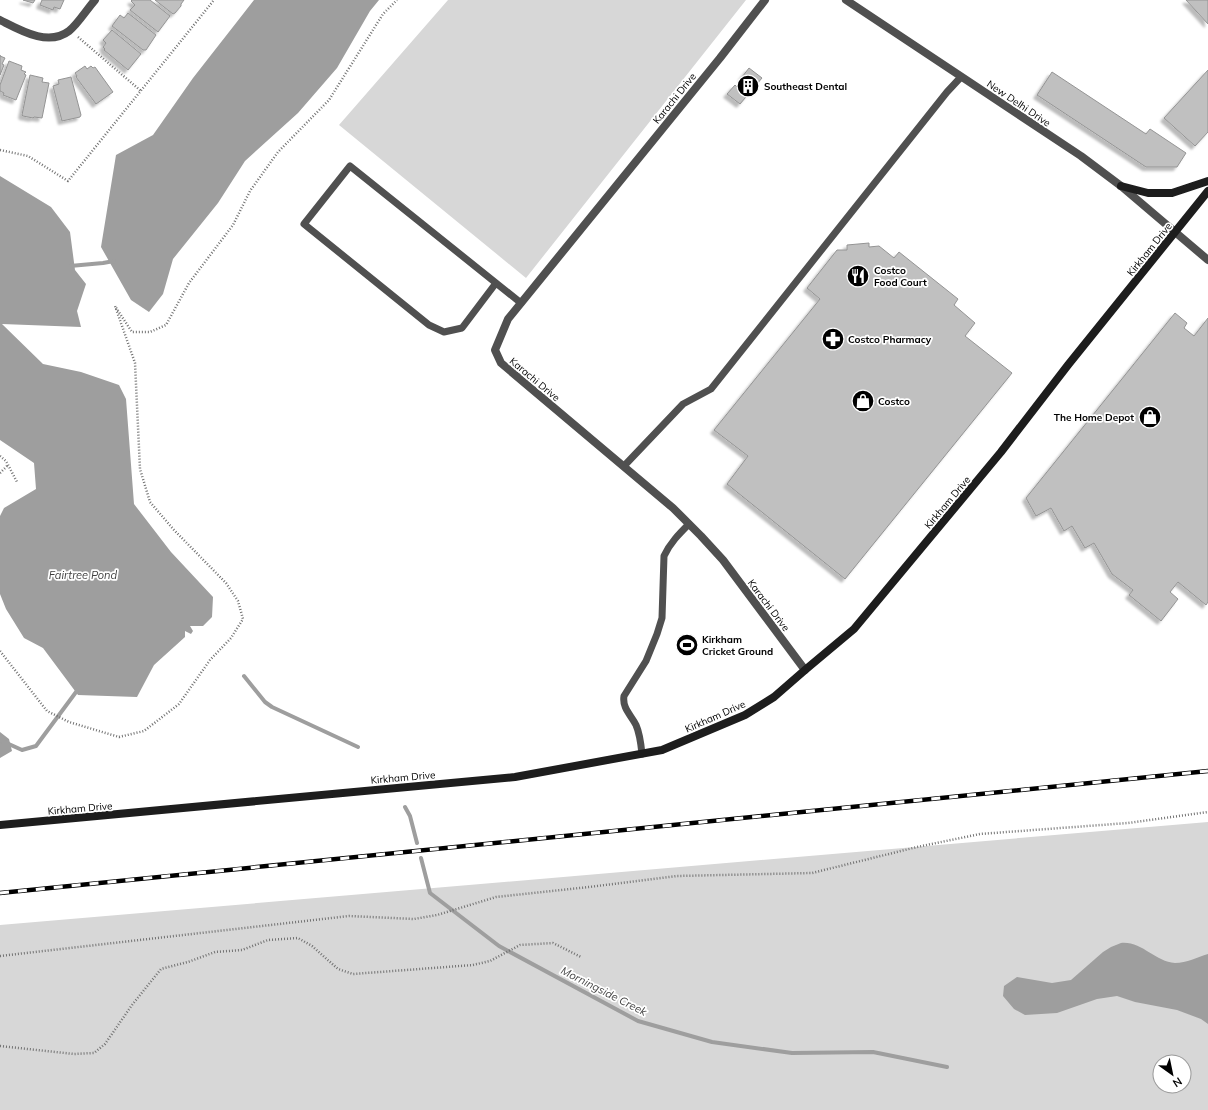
<svg xmlns="http://www.w3.org/2000/svg" width="1208" height="1110" viewBox="0 0 1208 1110" font-family="Mulish,sans-serif">
  <style>
    .green { fill: #d7d7d7; fill-rule: evenodd }
    .water { fill: #9e9e9e }
    .lines { fill: none; stroke-linecap: round; stroke-linejoin: round }
    .stream { stroke: #9e9e9e; stroke-width: 4 }
    .building { fill: #c0c0c0; stroke: #949494; filter: url(#shadow) }
    .path { stroke: #727272; stroke-width: 2.5; stroke-dasharray: 1 2; stroke-linecap: butt }
    .lane { stroke: #505050; stroke-width: 7 }
    .street { stroke: #505050; stroke-width: 8 }
    .secondary { stroke: #1d1d1d; stroke-width: 8 }
    .rail-casing { stroke: #000; stroke-width: 4.5 }
    .rail { stroke: #fff; stroke-width: 3; stroke-dasharray: 9; stroke-linecap: butt }
    .labels { text-anchor: middle; stroke-width: 3.5; stroke-linejoin: round; paint-order: stroke }
    .poi-label { font-size: 10px; font-weight: bold; fill: #000; stroke: #fff; text-anchor: start }
    .street-label { font-size: 10px; fill: #000; stroke: #fff }
    .water-label { font-size: 11px; font-style: italic; fill: #3f3f3f; stroke: #fff }
  </style>
  <defs>
    <filter id="shadow"><feDropShadow dx="-3.5" dy="3.5" stdDeviation="1" flood-color="#0004"/></filter>
  </defs>
  <rect width="100%" height="100%" fill="#fff"/>
  <path class="green" d="M448 0H746L526 278 339 125Z
    M1208 822V1110H0V925ZM1160 1062H1184V1086H1160Z"/>
  <path class="water" d="M254 0H379L370 11 337 68 298 113 245 161 218 203 173 259 163 294 149 312 131 300 101 247 116 155 153 135 193 78Z
    M0 176 51 207 70 232 75 270 86 284 77 311 81 327 2 324 43 364 81 372 119 385 126 399 134 504 171 552 213 597 212 617 203 626H190L193 631 191 634 185 631V637L154 665 137 697 78 695 43 648 24 638 6 609 0 594V516L4 508 36 489 34 463 0 440Z
    M0 732 9 739 12 751 0 758Z
    M1121 943C1142 941 1155 962 1175 963 1187 963 1197 957 1208 954V1024L1201 1019 1177 1010 1135 1002 1117 996 1097 999 1057 1013 1025 1015 1014 1009 1003 996 1004 986 1017 977 1052 983 1071 980 1103 952 1111 947Z"/>
  <g class="lines">
    <path class="stream" d="M70 266 103 263 114 261
      M244 676 265 702 272 707 358 747
      M0 740 22 750 36 746 79 688
      M405 807 410 816 417 843
      M421 858 430 893 499 946 638 1021 712 1042 792 1053 873 1052 947 1067"/>
  </g>
  <path class="building" d="M23 0H35L33 3Z
    M42 0H64L60 9 54 7 53 10 40 5Z
    M132 0H150L170 16 158 32 130 10 135 5 131 1Z
    M155 0H184L181 4V6L175 13 173 14Z
    M1186 0H1208V24Z
    M128 13 156 35 146 50H143L112 26 120 15 124 18Z
    M112 30 141 54 128 70 104 50 105 49 103 47 106 43 103 40Z
    M0 55V56L5 58 2 64 4 65 0 75Z
    M9 61 22 66 21 70 26 72 24 74 26 75 16 100 3 95 4 93 0 91V85Z
    M85 66 87 69 91 66 93 68 95 67 113 92 96 104 76 77 77 76 75 73Z
    M749 68 762 78 740 104 727 94 735 85 738 88 745 79 742 77Z
    M1208 70V132L1195 146 1164 118Z
    M1052 72 1146 134 1150 129 1186 153 1177 167H1146L1037 95Z
    M30 75 43 78 42 82 49 83 42 118 34 117 33 118 23 116 22 115Z
    M71 77 81 115 80 117 62 121 53 86 59 84 58 80Z
    M869 243V247L879 246 894 258 899 252 958 299 954 305 975 323 965 336 1012 373 845 579 727 484 748 456 714 430 820 299 807 288 837 250H847V245Z
    M1175 313 1187 323 1184 328 1194 336 1208 318V602L1206 605 1178 582 1170 592 1178 599 1161 621 1129 595 1133 590 1112 574 1094 543 1085 548 1072 526 1064 531 1051 508 1036 516 1026 498Z"/>
  <g class="lines">
    <path class="path" d="M78 37 141 91
      M0 150 28 156 68 181 214 0
      M0 456 6 461 17 482
      M0 473 8 465
      M0 651 47 711 69 722 119 737 144 731 179 704 210 660 231 638 243 619 238 601 226 583 174 530 150 502 140 469 135 363 115 306 132 332H150L166 325 189 283 233 225 250 191 278 152 329 100 383 14 397 0
      M0 956 349 916 414 919 437 915 496 897 589 887 677 876 812 873 917 847 980 834 1128 823 1208 812
      M0 1046 74 1054 94 1053 105 1044 132 1005 161 969 188 962 215 952 242 950 268 940 298 938 312 946 338 969 353 974 473 965 490 961 520 945 553 943 581 957"/>
    <path class="lane" d="M496 283 462 328 444 332 429 325 304 224 350 166 521 303
      M624 466 683 404 711 389 947 92 961 77
      M642 754C641 744 640 734 636 725 631 715 622 708 624 696L646 661 657 634 662 618 664 556C670 543 679 534 689 524"/>
    <path class="street" d="M765 0 720 58 508 319 495 350 501 363 673 508 701 536 723 560 805 670
      M846 0 1081 156 1121 186 1208 260
      M0 20C20 30 48 47 69 31 78 24 87 9 95 0"/>
    <path class="secondary" d="M1121 186 1148 193H1172L1208 181
      M0 825 515 777 662 750 745 715 774 697 805 670 854 629 1001 452 1068 365 1208 191"/>
    <g class="rail-casing">
      <path id="rail" d="M0 893 1208 771"/>
    </g>
    <use href="#rail" class="rail"/>
  </g>
  <defs>
    <g id="building-disc" transform="scale(1.15)"><circle r="9.5" fill="#000" stroke="#fff"/><path d="M-4-6H4V6H1V3H-1V6H-4ZM-2.5-4.3h1.7v1.8h-1.7ZM.8-4.3h1.7v1.8H.8ZM-2.5-1h1.7V.8h-1.7ZM.8-1h1.7V.8H.8Z" fill="#fff"/></g>
    <g id="restaurant-disc" transform="scale(1.15)"><circle r="9.5" fill="#000" stroke="#fff"/><path d="M-5-6h1v4h1v-4h1v4h1v-4h1v5L-1.5 .5V6h-2V.5L-5-1ZM5-6V6H3V1.5H1.5Q1.5-4 5-6Z" fill="#fff"/></g>
    <g id="pharmacy-disc" transform="scale(1.15)"><circle r="9.5" fill="#000" stroke="#fff"/><path d="M-2-6h4v4h4v4h-4v4h-4v-4h-4v-4h4Z" fill="#fff"/></g>
    <g id="shop-disc" transform="scale(1.15)"><circle r="9.5" fill="#000" stroke="#fff"/><path d="M-5-2.5h2.3a2.7 3.5 0 0 1 5.4 0H5L5.5 6h-11ZM-1.5-2.5h3a1.5 2.3 0 0 0-3 0Z" fill="#fff"/></g>
    <g id="stadium-disc" transform="scale(1.15)"><circle r="9.5" fill="#000" stroke="#fff"/><path d="M0-5a6.5 5 0 1 0 0 10a6.5 5 0 1 0 0-10ZM-3.5-1.8h7v3.6h-7Z" fill="#fff"/></g>
  </defs>
  <g fill-rule="evenodd">
    <use href="#building-disc" x="748" y="86"/>
    <use href="#restaurant-disc" x="858" y="276"/>
    <use href="#pharmacy-disc" x="833" y="339"/>
    <use href="#shop-disc" x="863" y="401"/>
    <use href="#shop-disc" x="1150" y="417"/>
    <use href="#stadium-disc" x="687" y="645"/>
  </g>
  <g class="labels">
    <g class="poi-label">
      <text x="764" y="90">Southeast Dental</text>
      <text x="874" y="274">Costco<tspan x="874" dy="12">Food Court</tspan></text>
      <text x="848" y="343">Costco Pharmacy</text>
      <text x="878" y="405">Costco</text>
      <text x="1134" y="421" text-anchor="end">The Home Depot</text>
      <text x="702" y="643">Kirkham<tspan x="702" dy="12">Cricket Ground</tspan></text>
    </g>
    <g class="street-label">
      <text transform="translate(674 98) rotate(-51)" y="4">Karachi Drive</text>
      <text transform="translate(1019 103) rotate(34)" y="4">New Delhi Drive</text>
      <text transform="translate(1149 249) rotate(-51)" y="4">Kirkham Drive</text>
      <text transform="translate(535 379) rotate(40)" y="4">Karachi Drive</text>
      <text transform="translate(947 502) rotate(-50)" y="4">Kirkham Drive</text>
      <text transform="translate(769 605) rotate(53)" y="4">Karachi Drive</text>
      <text transform="translate(715 716) rotate(-24)" y="4">Kirkham Drive</text>
      <text transform="translate(403 777) rotate(-5)" y="4">Kirkham Drive</text>
      <text transform="translate(80 808) rotate(-5)" y="4">Kirkham Drive</text>
    </g>
    <g class="water-label">
      <text x="83" y="579">Fairtree Pond</text>
      <text transform="translate(604 991) rotate(27)" y="4">Morningside Creek</text>
    </g>
  </g>
  <g transform="translate(1172 1074) rotate(147)"><circle r="19" fill="#ffffff" stroke="#999999"/>
  <path d="M0-3L7 15L0 10L-7 15Z" fill="#000000"/>
  <text y="-6" font-size="11" font-weight="bold" text-anchor="middle" fill="#000000">N</text>
  </g>
</svg>
